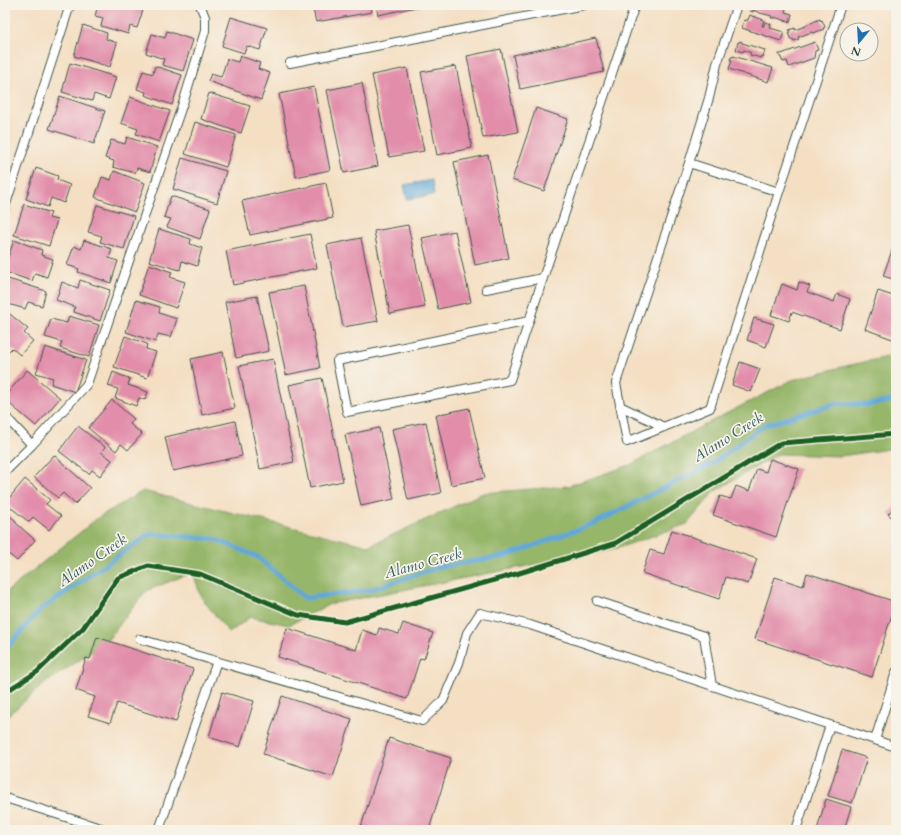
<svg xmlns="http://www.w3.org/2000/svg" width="901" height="835" viewBox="0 0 901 835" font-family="Cardo,serif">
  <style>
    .forest { fill: #96b669; stroke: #5a7a4e }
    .water { fill: #60a8d7; stroke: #407286 }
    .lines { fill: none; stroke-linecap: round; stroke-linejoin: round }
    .stream { stroke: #60a8d7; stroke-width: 5 }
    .building { fill: #e28eab }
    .service-casing { stroke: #3f5549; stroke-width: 10 }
    .service { stroke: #fff; stroke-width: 8 }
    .cycleway-casing { stroke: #f7f3e8; stroke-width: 8 }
    .cycleway { stroke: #1b5e20; stroke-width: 5 }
    .labels { text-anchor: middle; stroke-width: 3.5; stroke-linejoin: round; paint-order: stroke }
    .water-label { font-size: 15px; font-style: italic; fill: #325d65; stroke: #f7f3e8 }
  </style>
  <rect width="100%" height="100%" fill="#f7f3e8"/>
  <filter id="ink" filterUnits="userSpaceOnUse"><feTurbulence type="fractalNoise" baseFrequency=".025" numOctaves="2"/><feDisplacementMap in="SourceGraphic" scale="8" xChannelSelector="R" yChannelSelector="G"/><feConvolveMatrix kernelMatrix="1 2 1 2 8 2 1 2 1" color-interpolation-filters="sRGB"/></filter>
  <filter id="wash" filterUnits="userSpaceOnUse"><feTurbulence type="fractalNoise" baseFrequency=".012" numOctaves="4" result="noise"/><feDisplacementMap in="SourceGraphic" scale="16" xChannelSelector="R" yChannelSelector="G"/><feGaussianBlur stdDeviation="0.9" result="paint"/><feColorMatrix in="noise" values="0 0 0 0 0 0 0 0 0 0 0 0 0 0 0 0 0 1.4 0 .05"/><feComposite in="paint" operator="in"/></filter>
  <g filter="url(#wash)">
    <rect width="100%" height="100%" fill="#f4dfc3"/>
    <path class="forest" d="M896 355V448L841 456 778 454 715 491 687 524 615 549 330 604 289 625 250 617 229 633 201 597 193 572 146 591 106 642 44 684 5 718V593L99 517 143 491 369 546 483 493 568 486 630 465 706 424 792 380 842 367Z"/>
    <path class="water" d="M432 180 434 195 407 199 404 185Z"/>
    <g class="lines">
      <path class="stream" d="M5 650 40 610 150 534 215 539 258 557 305 598 370 590 439 567 506 556 595 523 713 463 765 425 838 403 867 405 896 400"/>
    </g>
    <g id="blocks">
      <path class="building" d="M5 5H10L5 19Z
        M98 5H134V7L143 10 137 28 130 26 128 34 101 26 103 18 95 16Z
        M312 5H371L372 12 316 22Z
        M376 5H421V6L378 15Z
        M749 5H787L785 12 792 14 790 22 774 17V18H771L772 16 760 13 753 10V12L750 11 751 10 748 9Z
        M750 15 752 16 764 20 762 26H764L765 22 771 24 770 28 784 32 781 41 742 28 744 20 745 21 746 20H748Z
        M231 17 267 28 260 50 247 46 244 53 222 46Z
        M820 19 821 21 822 20 825 27 823 28 824 29 813 33 812 32 798 37 799 39 794 41 793 39 791 40 788 33 790 32 789 30 795 28V30L806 26V25Z
        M83 25 107 33 106 39 117 43 110 67 74 56Z
        M167 31 193 40 183 71 162 65 164 59 146 53 152 34 165 38Z
        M596 38 604 72 520 89 513 55Z
        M740 41 742 42V43L765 50 763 57 761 56V58L750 55 751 53 744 50 743 52 736 50 738 42H740Z
        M815 42 818 50 815 51 814 58 789 67 787 61 783 62 780 56H779V54H781Z
        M501 49 518 132 483 138 467 56Z
        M240 56 260 63 258 69 270 73 261 100 208 81 211 74 221 77 227 59 238 62Z
        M733 56 773 68 768 82 729 69 732 60H730L731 57H733Z
        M70 63 116 77 109 99 94 94 92 101 62 92Z
        M155 66 182 75 172 105 145 95 146 92 137 89 143 71 153 74Z
        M456 66 472 148 437 155 421 72Z
        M407 68 424 151 389 157 372 75Z
        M362 83 378 166 344 173 327 90Z
        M314 87 330 170 296 177 279 94Z
        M209 93 250 106 241 133 201 119Z
        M60 96 105 111 94 144 49 129Z
        M130 97 170 111 159 142 136 134 138 129 121 123Z
        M536 108 568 119 544 191 512 180Z
        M195 122 236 135 226 167 185 154Z
        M127 137 157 147 150 172 137 168 135 173 113 167 114 161 105 158 111 140 125 144Z
        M488 155 509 258 475 265 454 162Z
        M182 158 226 171 217 203 173 189Z
        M36 168 58 176 57 180 70 185 64 203 51 198 48 207 26 199Z
        M114 171 145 183 135 212 95 197 102 177 111 180Z
        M326 183 333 218 250 235 242 201Z
        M171 196 210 209 200 239 167 227 171 219 164 217Z
        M24 204 51 213 49 218 57 220 49 246 14 235Z
        M97 205 134 216 124 249 100 242 102 236 88 232Z
        M408 225 425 307 390 314 374 231Z
        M159 229 191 239 190 244 202 248 197 266 182 261 180 270 149 261Z
        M455 231 471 302 438 309 422 238Z
        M310 234 317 268 233 285 226 251Z
        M361 238 378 321 343 327 327 245Z
        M896 239V280L883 276Z
        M14 240 42 250 41 255 53 259 47 277 35 273 32 281 5 272V266Z
        M84 240 112 249 109 258 118 261 111 283 78 272 79 269 67 265 74 246 81 249Z
        M149 264 172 272 170 277 185 282 176 308 139 295Z
        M5 278 46 291 42 306 28 302 25 309 5 303Z
        M80 280 110 290 100 321 74 312 75 307 56 300 62 282 78 288Z
        M799 282 810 286 807 292 834 302 837 294 850 299 840 329 792 312 789 321 771 315 782 284 797 290Z
        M304 286 320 368 286 375 269 292Z
        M878 291 896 297 895 340 865 329Z
        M257 296 269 351 236 358 225 302Z
        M136 300 160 307 159 313 177 319 171 337 158 334 156 342 126 332Z
        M5 310 28 329 24 333 33 341 20 355 12 348 6 354 5 353Z
        M69 316 99 325 89 357 60 348 62 342 45 337 51 319 67 323Z
        M754 318 774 324 766 347 747 340Z
        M125 336 147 344 146 349 156 352 147 378 114 367Z
        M45 347 86 360 75 392 51 384 53 378 36 373Z
        M223 352 235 408 202 415 191 359Z
        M273 359 294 462 260 469 239 366Z
        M740 362 760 369 751 392 732 385Z
        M27 370 60 398 36 426 5 400V396Z
        M113 372 130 379 128 385 148 392 145 400 139 398 136 406 115 398 118 389 108 386Z
        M322 378 343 481 310 488 289 385Z
        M112 400 134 419 130 424 142 434 128 450 121 444 116 451 88 428Z
        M469 408 485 478 451 485 436 415Z
        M235 421 242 456 173 471 165 437Z
        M426 422 441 493 408 500 392 429Z
        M78 426 105 447 101 452 112 460 100 476 92 470 89 474 59 451Z
        M379 428 394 499 361 506 345 435Z
        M54 455 90 488 75 504 63 493 58 498 34 477Z
        M770 459 799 469 776 537 713 515 720 496 731 499 736 486 749 491 757 469 766 472Z
        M25 479 50 500 46 504 61 516 49 530 33 517 29 522 5 503Z
        M896 505V521L888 514Z
        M5 512 16 521 15 522 35 540 17 561 5 551Z
        M672 530 757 559 748 584 726 577 719 599 642 573 650 550 664 554Z
        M807 573 896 602 872 677 755 639 775 577 803 586Z
        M403 623 433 633 424 659 420 658 407 699 278 657 287 628 356 650 362 630 377 635 379 628 399 634Z
        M97 637 193 669 176 722 117 703 110 723 88 716 95 697 76 690 86 658 90 659Z
        M222 692 254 701 240 747 209 737Z
        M282 696 352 719 333 777 263 754Z
        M389 738 451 758 429 830H360Z
        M842 750 867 758 852 803 828 796Z
        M826 799 851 807 844 830H817Z"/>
    </g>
  </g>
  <g filter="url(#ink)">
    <use href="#blocks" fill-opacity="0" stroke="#3f5549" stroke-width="1"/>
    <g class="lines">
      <g class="service-casing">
        <path id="service" d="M737 5 717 64 709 98 689 163 616 383 627 442 710 408 779 192 841 5
          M290 63 584 5
          M689 163 779 192
          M5 207 70 5
          M486 289 543 278
          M529 321 337 361 347 412 510 380 543 278 635 5
          M620 406 664 427
          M5 416 32 445
          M5 472 32 445 87 384 185 97 205 31V17L200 5
          M597 601 704 636 712 686
          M140 639 422 721 443 701 459 663 467 633 480 613 530 625 896 747
          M875 740 896 672
          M5 798 107 830
          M159 830 217 661
          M796 830 830 725"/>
      </g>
      <use href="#service" class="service"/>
      <g class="cycleway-casing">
        <path id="cycleway" d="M5 692 37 672 83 628 118 578 148 566 200 574 298 615 345 622 516 574 616 543 781 443 896 434"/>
      </g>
      <use href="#cycleway" class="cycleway"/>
    </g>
  </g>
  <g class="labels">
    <g class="water-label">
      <text transform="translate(728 437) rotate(-32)" y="5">Alamo Creek</text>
      <text transform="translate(92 560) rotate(-35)" y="5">Alamo Creek</text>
      <text transform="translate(423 563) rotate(-15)" y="5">Alamo Creek</text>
    </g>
  </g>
  <rect width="901" height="835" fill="none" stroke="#f7f3e8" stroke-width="20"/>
  <g transform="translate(859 42) rotate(198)"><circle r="19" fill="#f7f3e8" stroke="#a1aaa0"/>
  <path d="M0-3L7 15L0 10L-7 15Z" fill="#1f6fb2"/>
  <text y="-6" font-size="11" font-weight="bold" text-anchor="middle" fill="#1f3d34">N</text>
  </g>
</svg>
